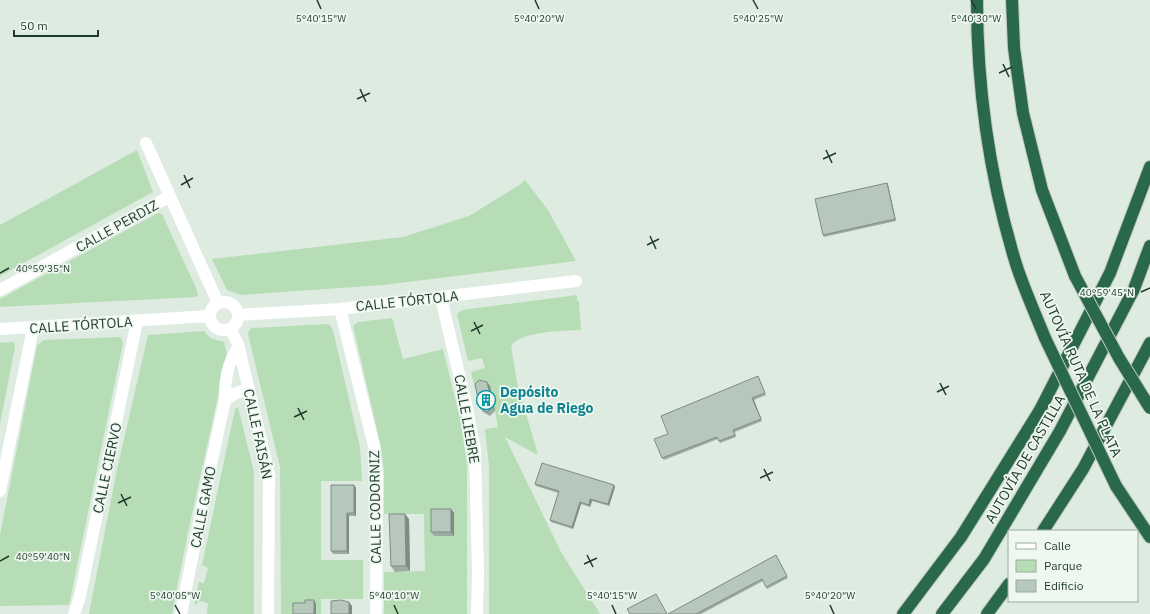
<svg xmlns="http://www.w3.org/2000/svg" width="1150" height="614" viewBox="0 0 1150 614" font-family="'IBM Plex Sans',sans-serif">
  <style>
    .green { fill: #b6ddb5 }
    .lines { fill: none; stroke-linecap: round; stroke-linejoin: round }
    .highway-casing { stroke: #c0c8c4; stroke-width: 14 }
    .minor { stroke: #fff; stroke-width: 12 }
    .highway { stroke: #296848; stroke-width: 12 }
    .highway-bridge-casing { stroke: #c0c8c4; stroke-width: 14; stroke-linecap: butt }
    .highway-bridge { stroke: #296848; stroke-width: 12 }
    .wall { fill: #9daca2 }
    .shaded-wall { fill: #7f8c84 }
    .building { fill: #b6c8bc; stroke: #7f8c84 }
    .ticks { fill: none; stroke: #1f3b2b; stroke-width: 1.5 }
    .labels { text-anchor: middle; stroke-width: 3.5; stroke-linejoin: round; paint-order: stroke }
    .street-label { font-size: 14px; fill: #1f3b2b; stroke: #eef7f0 }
    .culture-label { font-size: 14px; font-weight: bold; fill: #0d838f; stroke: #eef7f0; text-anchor: start }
    .ticks-label { font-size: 10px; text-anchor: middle; fill: #1f3b2b; stroke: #eef7f0; stroke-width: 3.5; stroke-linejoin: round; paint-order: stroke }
  </style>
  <rect width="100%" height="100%" fill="#deebe1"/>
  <path class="green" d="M137 150 153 192 0 276V225Z
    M525 180 548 210 576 261 383 285 241 295 227 290 212 259 403 237 469 216 521 184Z
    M158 213 162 214 197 290 198 295 196 297 0 307V299Z
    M577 295V301L579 302 581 330C565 331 520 331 511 346L517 382 538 455 505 437 561 552 600 614H489V466L485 429 498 427 495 411 477 388 475 389 471 372 485 368 482 358 468 361 457 314 462 310Z
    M392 318 403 359 443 349 461 423 467 466V614H384V572L425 571 424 514H384V471L381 447 353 326 358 322Z
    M329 324 333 330 360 447 362 481H321V560H363V599H321V614H281L280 467 248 334 249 330 252 328Z
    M204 331 210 338 224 342 227 356 188 532 172 614H89L116 474 148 335Z
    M121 337 123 343 69 605 0 606V535L37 346 43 340Z
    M14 342 15 347 0 424V343Z
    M238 407 254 472V614H207L208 603 199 601 195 605V602L199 582 204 583 208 568 202 565 235 409Z"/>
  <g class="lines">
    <g class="highway-casing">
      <path id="highway" d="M977 0C977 89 990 179 1016 264 1024 289 1035 313 1045 338
        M1012 0 1014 48 1023 113 1042 190 1075 276
        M1116 486 1150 537
        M1043 531 1083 469 1150 343
        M903 614 961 537 1040 410 1110 273 1150 167
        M942 614 984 559 1060 431 1134 289 1150 246
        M987 614 1009 584"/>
    </g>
    <path class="minor" d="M146 143 218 303
      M0 290 170 196
      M441 298 467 408 475 450 478 572 477 614
      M210 316a14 14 0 1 1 28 0a14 14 0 1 1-28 0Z
      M340 309 374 446 377 476 376 614
      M238 315 340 309 576 281
      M0 329 209 316
      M230 329 238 344 269 474 268 614
      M225 400 236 393 249 389
      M0 491 33 328
      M74 614 80 596 137 321
      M181 614 207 483 225 400C224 382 228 362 238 348"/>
    <use href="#highway" class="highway"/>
    <g class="highway-bridge-casing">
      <path id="highway-bridge" d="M1075 276 1119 358 1150 408
        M1045 338 1116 486"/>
    </g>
    <use href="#highway-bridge" class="highway-bridge"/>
  </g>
  <path class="wall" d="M887 183 888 185 896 221 824 237 823 235Z
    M758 376 766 395 754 400 762 421 735 432 736 437 720 443 718 439 664 460 662 458 668 434Z
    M490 386 495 411 490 416 483 412 480 408Z
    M535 484 615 487 609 506 592 501 590 507 581 504 573 529 551 522 550 520 558 493 536 486Z
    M354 485 356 488V516H349V554H333L331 551Z
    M451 509 454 513V536H434L431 532Z
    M409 519 410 571 395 572 391 566Z
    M776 555 788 578 767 589 763 581 701 614H668Z"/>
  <path class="shaded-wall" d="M887 183 888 185 896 221 895 219Z
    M487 382 490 386 495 411 493 407Z
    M752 398 754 400 762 421 761 419Z
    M354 485 356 488V516L354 513Z
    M614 485 615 487 609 506 608 504Z
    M590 499 592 501 590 507 589 505Z
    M580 502 581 504 573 529 572 527Z
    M451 509 454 513V536L451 532Z
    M347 513 349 516V554L347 551Z
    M405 514 409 519 410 571 406 566Z
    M314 600 316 604V614H314Z
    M349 602 352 606V614H349Z"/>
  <path class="building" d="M887 183 895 219 823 235 815 199Z
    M758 376 765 393 752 398 761 419 733 430 735 435 719 441 717 437 662 458 654 439 668 434 661 416Z
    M479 380 487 382 493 407 487 412 480 408 475 384Z
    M542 463 614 485 608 504 590 499 589 505 580 502 572 527 550 520 559 491 535 484Z
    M331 485H354V513H347V551H331Z
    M431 509H451V532H431Z
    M389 514H405L406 566H391Z
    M776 555 787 576 766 587 762 579 696 614H668Z
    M656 594 667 614H630L627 609Z
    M305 600H314V614H293V603H305Z
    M341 600 349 602V614H331V601Z"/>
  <path class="ticks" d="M317 0 321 9M535 0 539 9M753 0 758 9M971 0 976 9M1003 64 1009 77M999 73 1012 67M360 89 366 102M357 99 370 93M826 150 832 163M823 159 836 153M184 175 190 188M181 185 193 178M650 236 656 249M647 245 659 239M0 273 9 268M1141 292 1150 288M474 322 480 334M471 331 483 325M940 383 946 395M937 392 949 386M298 408 304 420M294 417 307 411M764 469 770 481M760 478 773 472M121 494 127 506M118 503 131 497M587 555 593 567M0 561 9 556M584 564 597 558M175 605 180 614M394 605 398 614M612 605 616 614M830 605 834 614"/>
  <defs>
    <g id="building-ring" transform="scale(1)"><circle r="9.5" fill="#eef7f0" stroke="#0f9aa8" stroke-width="1.5"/><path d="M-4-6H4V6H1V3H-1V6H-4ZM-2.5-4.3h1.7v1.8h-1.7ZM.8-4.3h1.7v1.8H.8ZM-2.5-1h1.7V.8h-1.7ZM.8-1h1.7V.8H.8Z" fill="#0f9aa8"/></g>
  </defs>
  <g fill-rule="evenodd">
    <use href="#building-ring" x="486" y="400"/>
  </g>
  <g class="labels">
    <g class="street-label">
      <text transform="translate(117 226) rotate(-29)" y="5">CALLE PERDIZ</text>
      <text transform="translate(407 301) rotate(-6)" y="5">CALLE TÓRTOLA</text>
      <text transform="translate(81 325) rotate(-4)" y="5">CALLE TÓRTOLA</text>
      <text transform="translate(1081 374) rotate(66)" y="5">AUTOVÍA RUTA DE LA PLATA</text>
      <text transform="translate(467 419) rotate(80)" y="5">CALLE LIEBRE</text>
      <text transform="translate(258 434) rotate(78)" y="5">CALLE FAISÁN</text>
      <text transform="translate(1025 459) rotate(-60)" y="5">AUTOVÍA DE CASTILLA</text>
      <text transform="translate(107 468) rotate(-78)" y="5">CALLE CIERVO</text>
      <text transform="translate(203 507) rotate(-79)" y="5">CALLE GAMO</text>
      <text transform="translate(375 507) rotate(-91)" y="5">CALLE CODORNIZ</text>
    </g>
    <g class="culture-label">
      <text x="500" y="397">Depósito<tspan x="500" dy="16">Agua de Riego</tspan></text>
    </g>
  </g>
  <g class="ticks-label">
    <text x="321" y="22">5°40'15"W</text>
    <text x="539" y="22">5°40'20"W</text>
    <text x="758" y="22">5°40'25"W</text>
    <text x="976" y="22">5°40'30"W</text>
    <text x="43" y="272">40°59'35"N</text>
    <text x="1107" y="296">40°59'45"N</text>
    <text x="43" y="560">40°59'40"N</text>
    <text x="175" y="599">5°40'05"W</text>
    <text x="394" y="599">5°40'10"W</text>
    <text x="612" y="599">5°40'15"W</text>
    <text x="830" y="599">5°40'20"W</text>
  </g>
  <rect x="1008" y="530" width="130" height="72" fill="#eef7f0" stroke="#9baca1"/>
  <rect x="1016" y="543" width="20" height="6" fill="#ffffff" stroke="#9baca1"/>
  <text x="1044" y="550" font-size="12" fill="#1f3b2b">Calle</text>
  <rect x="1016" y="560" width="20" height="12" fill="#b6ddb5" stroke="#9baca1"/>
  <text x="1044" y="570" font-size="12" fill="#1f3b2b">Parque</text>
  <rect x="1016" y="580" width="20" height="12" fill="#b6c8bc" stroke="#9baca1"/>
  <text x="1044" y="590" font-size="12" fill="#1f3b2b">Edificio</text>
  <path d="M14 30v6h84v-6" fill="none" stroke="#1f3b2b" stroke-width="2"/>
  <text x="20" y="30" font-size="12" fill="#1f3b2b" stroke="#eef7f0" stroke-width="3" paint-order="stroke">50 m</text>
</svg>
